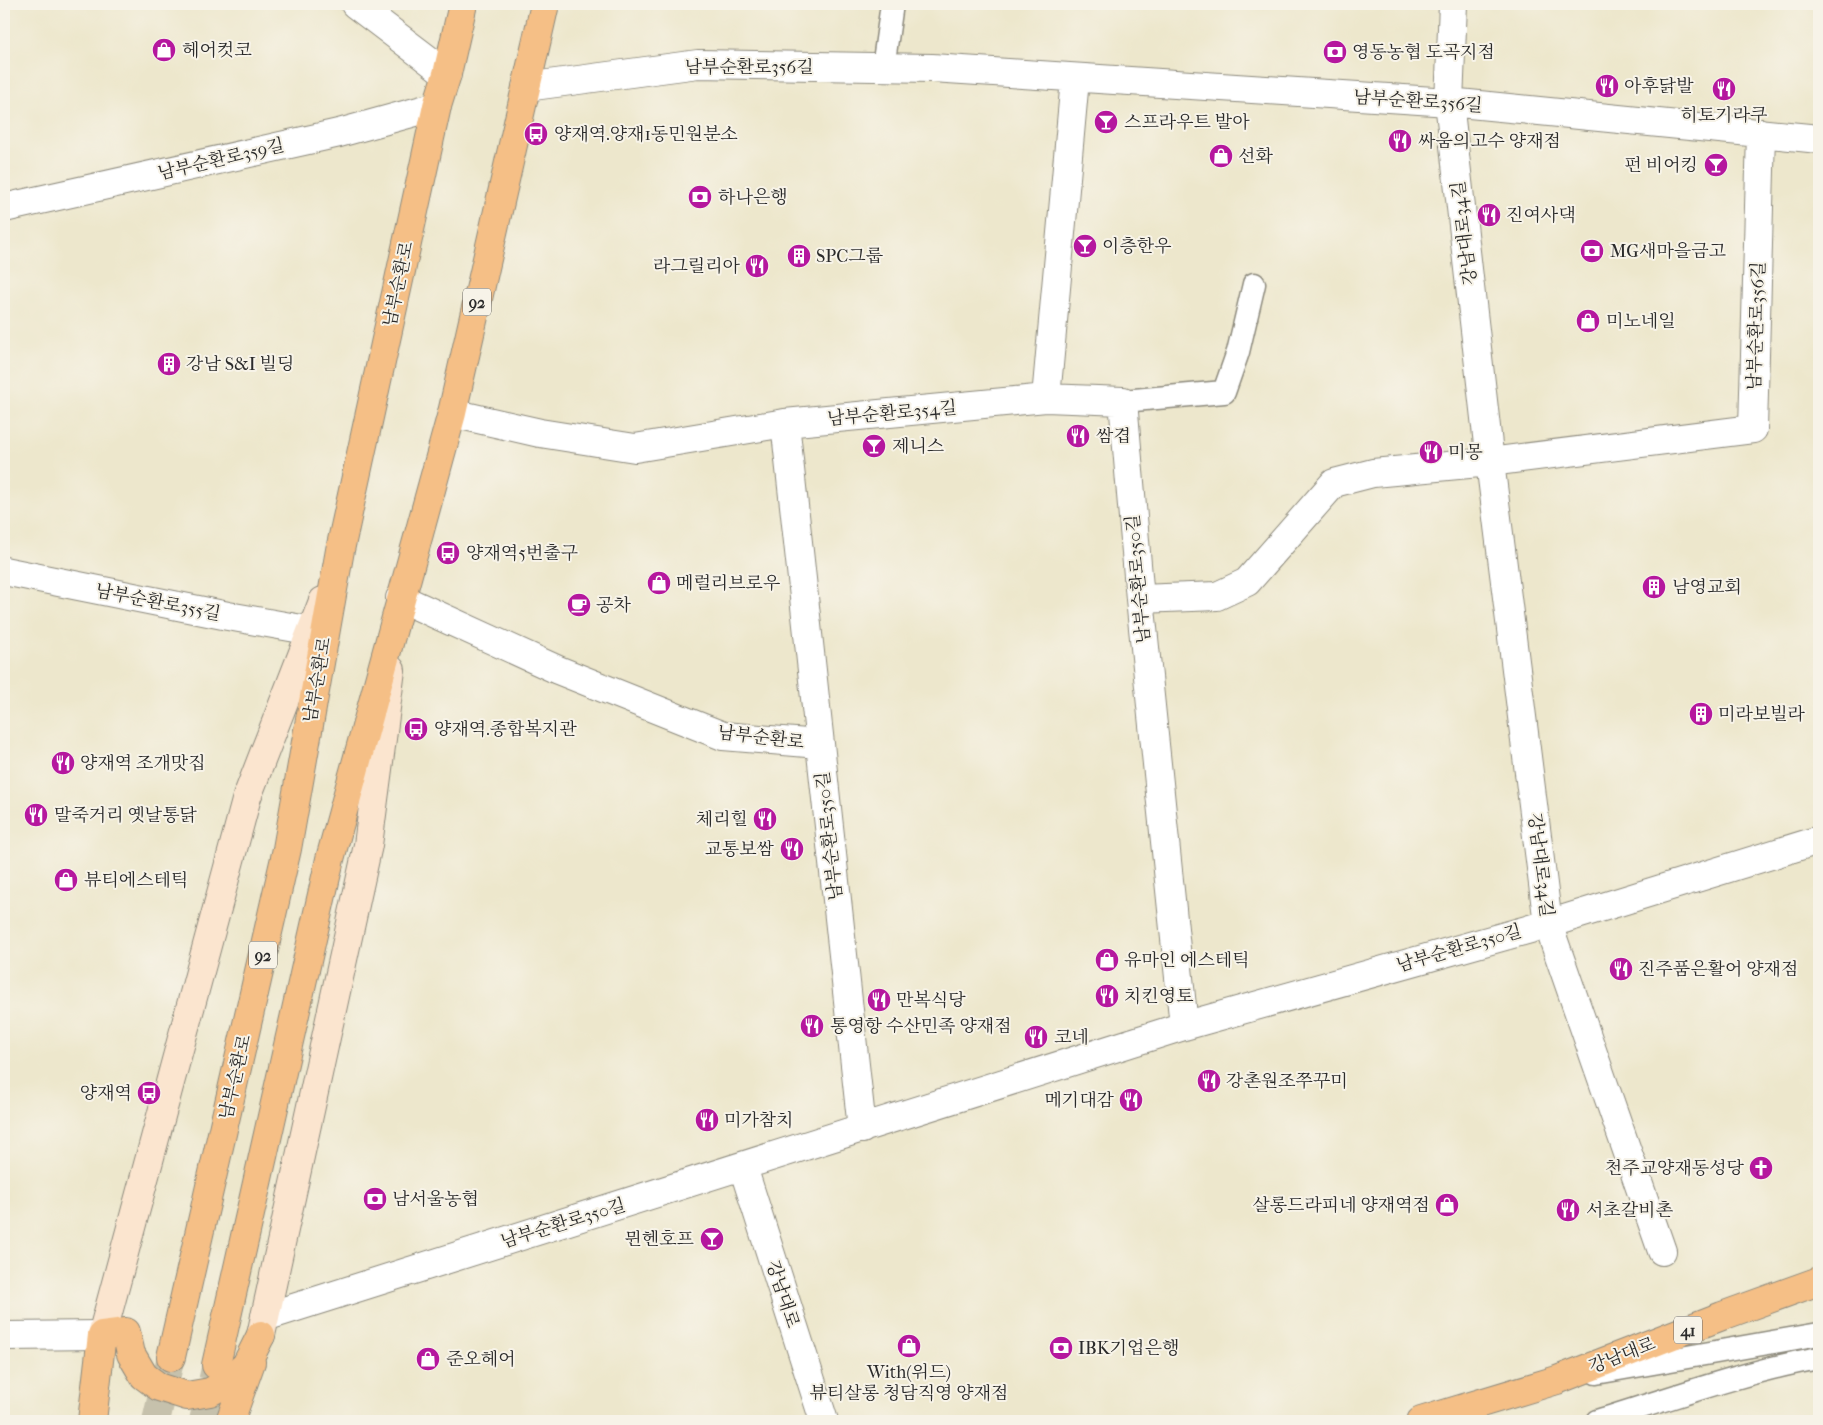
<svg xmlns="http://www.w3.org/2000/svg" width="1823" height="1425" viewBox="0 0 1823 1425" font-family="'IM FELL French Canon','Noto Serif KR',serif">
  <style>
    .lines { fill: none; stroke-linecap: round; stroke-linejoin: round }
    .primary-tunnel { stroke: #c6c1ac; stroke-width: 28; stroke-dasharray: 28 14; stroke-linecap: butt }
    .service-casing { stroke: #8c897c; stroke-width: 25 }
    .minor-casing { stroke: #8c897c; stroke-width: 30 }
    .secondary-casing { stroke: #8c897c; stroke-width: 30 }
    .primary-casing { stroke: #8c897c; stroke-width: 30 }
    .service { stroke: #fff; stroke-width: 22 }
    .minor { stroke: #fff; stroke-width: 28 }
    .secondary { stroke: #fbe5cf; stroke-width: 28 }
    .primary { stroke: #f5bf86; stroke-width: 28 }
    .labels { text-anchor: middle; stroke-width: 4; stroke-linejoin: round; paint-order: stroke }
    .shield { fill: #f7f3e8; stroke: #686764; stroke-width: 1 }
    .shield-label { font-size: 16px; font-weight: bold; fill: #2b2b2b }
    .poi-label { font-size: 18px; fill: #2b2b2b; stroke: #f7f3e8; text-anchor: start }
    .street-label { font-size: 18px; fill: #2b2b2b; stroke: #f7f3e8 }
  </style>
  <rect width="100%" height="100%" fill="#f7f3e8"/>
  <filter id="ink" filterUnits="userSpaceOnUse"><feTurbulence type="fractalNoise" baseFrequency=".02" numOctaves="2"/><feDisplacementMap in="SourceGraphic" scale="10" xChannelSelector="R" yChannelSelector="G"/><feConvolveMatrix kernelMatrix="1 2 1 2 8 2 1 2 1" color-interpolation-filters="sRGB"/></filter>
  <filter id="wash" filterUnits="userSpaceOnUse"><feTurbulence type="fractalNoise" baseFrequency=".0096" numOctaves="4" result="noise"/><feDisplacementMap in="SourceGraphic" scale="20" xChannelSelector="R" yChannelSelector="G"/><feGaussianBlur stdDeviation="1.12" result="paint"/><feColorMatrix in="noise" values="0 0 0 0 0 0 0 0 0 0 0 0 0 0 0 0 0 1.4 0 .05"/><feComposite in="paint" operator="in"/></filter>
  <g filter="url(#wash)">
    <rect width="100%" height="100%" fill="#ede7cc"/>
  </g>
  <g filter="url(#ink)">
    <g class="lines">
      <path class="primary-tunnel" d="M156 1421 171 1357
        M203 1421 215 1369"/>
      <g class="service-casing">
        <path id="service" d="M883 68 892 4
          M1123 401 1224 392 1238 352 1254 284
          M1596 1373 1819 1334
          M1597 1421C1669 1399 1746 1371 1819 1358"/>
      </g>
      <g class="minor-casing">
        <path id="minor" d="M355 4 447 74
          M1453 4 1449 102 1490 462 1548 924 1662 1251
          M526 87 698 64 932 68 1449 102 1819 139
          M4 208 339 133 437 106
          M1046 398 1075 79
          M452 413 540 433 635 448 785 423 1046 398 1123 401 1140 599 1184 1026
          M785 423 862 1129
          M4 571 228 616 313 631
          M400 598 558 670 723 736 819 744
          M1140 599 1217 596 1247 582 1334 483 1373 473 1490 462 1753 429 1761 133
          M743 1167 824 1421
          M265 1317 1184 1026 1548 924 1819 840
          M4 1336 102 1335"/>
      </g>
      <g class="secondary-casing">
        <path id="secondary" d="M102 1335 247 797 323 601
          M261 1335 368 845 391 670"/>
      </g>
      <g class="primary-casing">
        <path id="primary" d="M102 1335 126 1332 131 1354 144 1376 159 1387 187 1396 210 1392 228 1382 246 1365 261 1335
          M171 1357 287 849 340 550 437 106 447 74 463 4
          M216 1365 330 859 452 413 545 4
          M92 1421 102 1335
          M230 1421 251 1362
          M1421 1421 1557 1380 1722 1316 1819 1281"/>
      </g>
      <use href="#service" class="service"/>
      <use href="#minor" class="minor"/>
      <use href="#secondary" class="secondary"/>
      <use href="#primary" class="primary"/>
    </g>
  </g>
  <defs>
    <g id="shop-disc" transform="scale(1.25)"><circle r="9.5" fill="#b5179e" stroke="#f7f3e8"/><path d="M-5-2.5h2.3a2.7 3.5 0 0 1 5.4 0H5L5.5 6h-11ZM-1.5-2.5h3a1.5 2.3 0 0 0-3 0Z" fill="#fff"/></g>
    <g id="bank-disc" transform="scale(1.25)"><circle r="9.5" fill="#b5179e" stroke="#f7f3e8"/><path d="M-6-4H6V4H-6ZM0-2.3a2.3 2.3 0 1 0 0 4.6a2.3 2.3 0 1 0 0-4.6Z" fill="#fff"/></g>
    <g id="restaurant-disc" transform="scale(1.25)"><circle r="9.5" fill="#b5179e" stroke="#f7f3e8"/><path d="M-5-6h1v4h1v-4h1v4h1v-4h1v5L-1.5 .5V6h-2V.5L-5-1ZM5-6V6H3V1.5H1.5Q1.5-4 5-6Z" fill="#fff"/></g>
    <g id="bar-disc" transform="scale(1.25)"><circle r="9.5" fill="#b5179e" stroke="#f7f3e8"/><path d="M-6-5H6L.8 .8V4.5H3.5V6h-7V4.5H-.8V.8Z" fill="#fff"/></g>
    <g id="bus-disc" transform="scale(1.25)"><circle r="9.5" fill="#b5179e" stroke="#f7f3e8"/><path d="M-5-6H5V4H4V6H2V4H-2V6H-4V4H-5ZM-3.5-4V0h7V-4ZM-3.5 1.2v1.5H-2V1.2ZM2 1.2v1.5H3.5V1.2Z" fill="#fff"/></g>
    <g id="building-disc" transform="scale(1.25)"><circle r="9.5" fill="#b5179e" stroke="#f7f3e8"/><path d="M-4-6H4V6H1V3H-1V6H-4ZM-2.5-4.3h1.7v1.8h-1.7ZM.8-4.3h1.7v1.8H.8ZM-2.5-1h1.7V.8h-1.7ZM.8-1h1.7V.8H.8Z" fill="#fff"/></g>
    <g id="cafe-disc" transform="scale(1.25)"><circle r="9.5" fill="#b5179e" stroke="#f7f3e8"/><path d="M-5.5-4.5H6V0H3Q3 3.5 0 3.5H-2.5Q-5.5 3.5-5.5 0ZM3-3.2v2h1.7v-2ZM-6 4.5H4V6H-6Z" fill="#fff"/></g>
    <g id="church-disc" transform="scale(1.25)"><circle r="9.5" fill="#b5179e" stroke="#f7f3e8"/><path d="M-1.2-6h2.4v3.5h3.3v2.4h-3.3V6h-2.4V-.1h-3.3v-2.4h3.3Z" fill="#fff"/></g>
  </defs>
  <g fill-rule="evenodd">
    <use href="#shop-disc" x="164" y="50"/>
    <use href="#bank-disc" x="1335" y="52"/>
    <use href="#restaurant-disc" x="1607" y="86"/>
    <use href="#restaurant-disc" x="1724" y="89"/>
    <use href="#bar-disc" x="1106" y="122"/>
    <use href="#bus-disc" x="536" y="134"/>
    <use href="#restaurant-disc" x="1400" y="141"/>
    <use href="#shop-disc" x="1221" y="156"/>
    <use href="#bar-disc" x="1716" y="165"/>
    <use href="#bank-disc" x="700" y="197"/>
    <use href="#restaurant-disc" x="1489" y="215"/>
    <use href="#bar-disc" x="1085" y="246"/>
    <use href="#bank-disc" x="1592" y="251"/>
    <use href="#building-disc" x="799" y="256"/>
    <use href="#restaurant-disc" x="757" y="266"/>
    <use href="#shop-disc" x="1588" y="321"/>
    <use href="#building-disc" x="169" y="364"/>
    <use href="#restaurant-disc" x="1078" y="436"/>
    <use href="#bar-disc" x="874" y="446"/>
    <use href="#restaurant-disc" x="1431" y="452"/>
    <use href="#bus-disc" x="448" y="553"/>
    <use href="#shop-disc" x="659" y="583"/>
    <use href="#building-disc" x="1654" y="587"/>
    <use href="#cafe-disc" x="579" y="605"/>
    <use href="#building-disc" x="1701" y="714"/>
    <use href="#bus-disc" x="416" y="729"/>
    <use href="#restaurant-disc" x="63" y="763"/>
    <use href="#restaurant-disc" x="36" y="815"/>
    <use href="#restaurant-disc" x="765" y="819"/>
    <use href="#restaurant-disc" x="792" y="849"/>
    <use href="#shop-disc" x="66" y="880"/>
    <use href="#shop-disc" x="1107" y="960"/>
    <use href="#restaurant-disc" x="1621" y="969"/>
    <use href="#restaurant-disc" x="1107" y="996"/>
    <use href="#restaurant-disc" x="879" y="1000"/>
    <use href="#restaurant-disc" x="812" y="1026"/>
    <use href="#restaurant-disc" x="1036" y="1037"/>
    <use href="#restaurant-disc" x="1209" y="1081"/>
    <use href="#bus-disc" x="149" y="1093"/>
    <use href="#restaurant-disc" x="1131" y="1100"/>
    <use href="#restaurant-disc" x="707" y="1120"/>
    <use href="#church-disc" x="1761" y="1168"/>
    <use href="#bank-disc" x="375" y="1199"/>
    <use href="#shop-disc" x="1447" y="1205"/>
    <use href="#restaurant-disc" x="1568" y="1210"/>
    <use href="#bar-disc" x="712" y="1239"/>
    <use href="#shop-disc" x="909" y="1346"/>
    <use href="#bank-disc" x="1061" y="1348"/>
    <use href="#shop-disc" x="428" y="1359"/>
  </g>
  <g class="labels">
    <g class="shield">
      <rect x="463" y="288.5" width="28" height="27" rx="4"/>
      <rect x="249" y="941.5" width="28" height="27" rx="4"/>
      <rect x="1674" y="1316.5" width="28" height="27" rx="4"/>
    </g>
    <g class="shield-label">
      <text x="477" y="308">92</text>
      <text x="263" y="961">92</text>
      <text x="1688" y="1336">41</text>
    </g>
    <g class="poi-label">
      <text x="182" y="56">헤어컷코</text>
      <text x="1352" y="58">영동농협 도곡지점</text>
      <text x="1624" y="92">아후닭발</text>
      <text x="1724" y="121" text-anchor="middle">히토기라쿠</text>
      <text x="1124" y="128">스프라우트 발아</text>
      <text x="554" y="140">양재역.양재1동민원분소</text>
      <text x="1418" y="147">싸움의고수 양재점</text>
      <text x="1238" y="162">선화</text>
      <text x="1698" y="171" text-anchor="end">펀 비어킹</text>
      <text x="718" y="203">하나은행</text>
      <text x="1506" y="221">진여사댁</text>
      <text x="1102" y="252">이층한우</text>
      <text x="1610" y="257">MG새마을금고</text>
      <text x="816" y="262">SPC그룹</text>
      <text x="740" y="272" text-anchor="end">라그릴리아</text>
      <text x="1606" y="327">미노네일</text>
      <text x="186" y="370">강남 S&amp;I 빌딩</text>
      <text x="1096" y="442">쌈겹</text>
      <text x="892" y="452">제니스</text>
      <text x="1448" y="458">미몽</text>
      <text x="466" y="559">양재역5번출구</text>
      <text x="676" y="589">메럴리브로우</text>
      <text x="1672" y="593">남영교회</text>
      <text x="596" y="611">공차</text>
      <text x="1718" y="720">미라보빌라</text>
      <text x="434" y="735">양재역.종합복지관</text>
      <text x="80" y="769">양재역 조개맛집</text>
      <text x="54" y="821">말죽거리 옛날통닭</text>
      <text x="748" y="825" text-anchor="end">체리힐</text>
      <text x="774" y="855" text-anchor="end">교통보쌈</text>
      <text x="84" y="886">뷰티에스테틱</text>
      <text x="1124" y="966">유마인 에스테틱</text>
      <text x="1638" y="975">진주품은활어 양재점</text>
      <text x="1124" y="1002">치킨영토</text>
      <text x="896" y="1006">만복식당</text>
      <text x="830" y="1032">통영항 수산민족 양재점</text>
      <text x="1054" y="1043">코네</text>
      <text x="1226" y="1087">강촌원조쭈꾸미</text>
      <text x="132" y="1099" text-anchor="end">양재역</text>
      <text x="1114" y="1106" text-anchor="end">메기대감</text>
      <text x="724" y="1126">미가참치</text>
      <text x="1744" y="1174" text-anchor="end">천주교양재동성당</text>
      <text x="392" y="1205">남서울농협</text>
      <text x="1430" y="1211" text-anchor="end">살롱드라피네 양재역점</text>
      <text x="1586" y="1216">서초갈비촌</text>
      <text x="694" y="1245" text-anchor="end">뮌헨호프</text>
      <text x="1078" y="1354">IBK기업은행</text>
      <text x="446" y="1365">준오헤어</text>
      <text x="909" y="1378" text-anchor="middle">With(위드)<tspan x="909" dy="21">뷰티살롱 청담직영 양재점</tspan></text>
    </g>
    <g class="street-label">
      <text x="749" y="73">남부순환로356길</text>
      <text transform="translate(1418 101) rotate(4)" y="6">남부순환로356길</text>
      <text transform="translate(221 159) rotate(-13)" y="6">남부순환로359길</text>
      <text transform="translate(1464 233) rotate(-97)" y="6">강남대로34길</text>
      <text transform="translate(398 284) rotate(-78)" y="6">남부순환로</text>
      <text transform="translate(1756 326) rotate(-88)" y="6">남부순환로356길</text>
      <text transform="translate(892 413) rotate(-5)" y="6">남부순환로354길</text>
      <text transform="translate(1138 579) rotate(-95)" y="6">남부순환로350길</text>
      <text transform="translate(158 602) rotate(11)" y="6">남부순환로355길</text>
      <text transform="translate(317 680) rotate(-80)" y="6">남부순환로</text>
      <text transform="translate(761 737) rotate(7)" y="6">남부순환로</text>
      <text transform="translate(829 836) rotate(-96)" y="6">남부순환로350길</text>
      <text transform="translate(1541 865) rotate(83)" y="6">강남대로34길</text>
      <text transform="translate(1459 948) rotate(-16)" y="6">남부순환로350길</text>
      <text transform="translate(235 1077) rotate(-77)" y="6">남부순환로</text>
      <text transform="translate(563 1223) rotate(-17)" y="6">남부순환로350길</text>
      <text transform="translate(783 1294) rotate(72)" y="6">강남대로</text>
      <text transform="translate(1622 1355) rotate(-21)" y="6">강남대로</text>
    </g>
  </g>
  <rect width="1823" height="1425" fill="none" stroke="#f7f3e8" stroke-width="20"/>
</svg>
